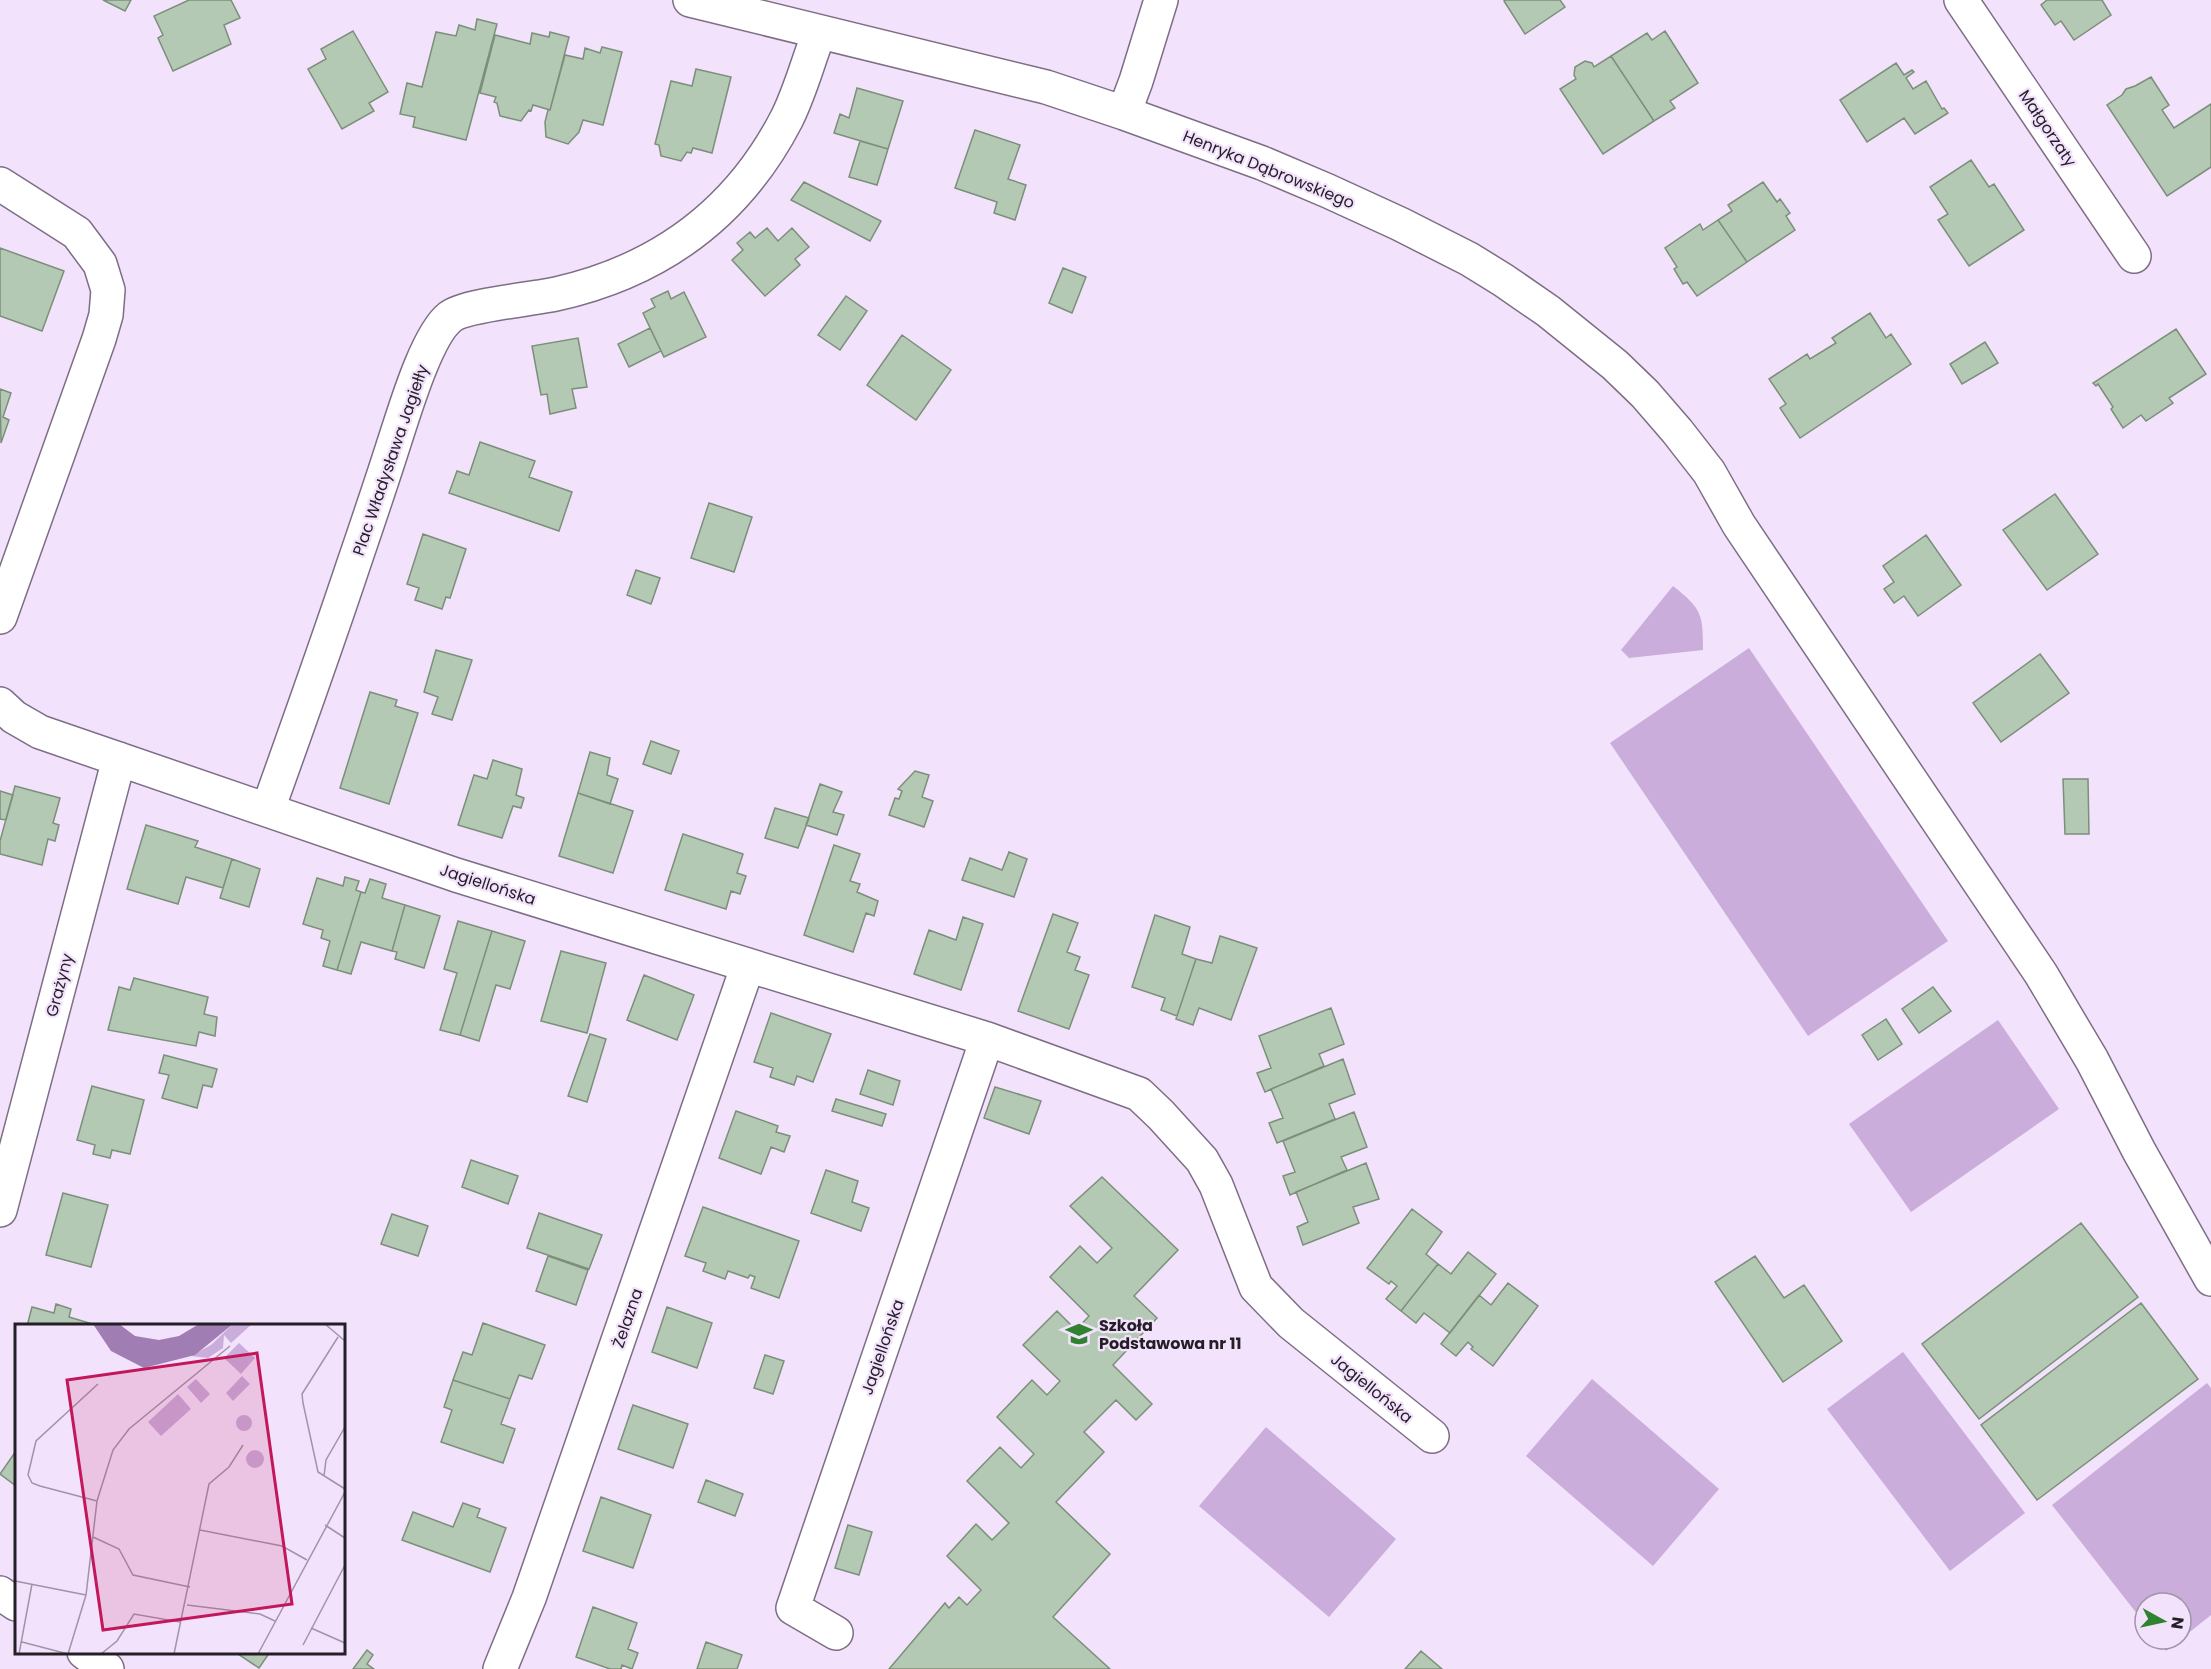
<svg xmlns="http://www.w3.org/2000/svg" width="2211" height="1669" viewBox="0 0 2211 1669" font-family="Poppins,sans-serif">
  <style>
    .green { fill: #caadda }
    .building { fill: #b4c9b3; stroke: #7b8f7a; stroke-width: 1.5 }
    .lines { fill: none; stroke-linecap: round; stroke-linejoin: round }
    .minor-casing { stroke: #7d6e85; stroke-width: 36 }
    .minor { stroke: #fff; stroke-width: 33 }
    .labels { text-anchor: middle; stroke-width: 4.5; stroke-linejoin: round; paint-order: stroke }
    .street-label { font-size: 16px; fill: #241e27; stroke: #f3e2fc }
    .poi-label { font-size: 16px; font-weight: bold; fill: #241e27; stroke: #f3e2fc; text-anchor: start }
    .inset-river { fill: none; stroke: #a07db2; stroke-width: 3 }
    .inset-road { fill: none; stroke: #a094a7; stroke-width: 1.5 }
    .view { fill: #c2185b; fill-opacity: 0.15; stroke: #c2185b; stroke-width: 3 }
    .inset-edge { fill: none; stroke: #241e27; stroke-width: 3 }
  </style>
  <rect width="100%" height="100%" fill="#f3e2fc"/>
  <path class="green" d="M1673 586C1702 609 1703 614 1703 650L1629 658 1621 650Z
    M1749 648 1948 941 1808 1036 1610 743Z
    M1998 1020 2059 1109 1911 1212 1849 1124Z
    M1903 1352 2025 1513 1950 1571 1827 1409Z
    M1592 1379 1719 1489 1653 1566 1526 1456Z
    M2207 1383 2211 1388V1615L2181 1639V1603H2145V1624L2052 1505Z
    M1266 1427 1396 1539 1329 1617 1199 1506Z
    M2157 1639H2180L2166 1651Z"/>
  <path class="building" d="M103 0H131L125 11Z
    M189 0H231L240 18 224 25 231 44 173 71 158 38 163 35 154 16Z
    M1506 0H1560L1565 7 1525 34 1504 1Z
    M2102 0 2111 15 2074 40 2061 21 2055 25 2041 5 2047 0Z
    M477 19 497 24 466 140 413 127 415 117 400 114 407 83 422 87 436 32 456 36 459 25 475 30Z
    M353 31 388 92 369 103 374 111 342 129 308 69 326 59 321 49Z
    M1665 31 1698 83 1670 101 1675 108 1654 121 1611 56 1647 33 1652 40Z
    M550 32 569 37 550 110 533 105 531 111 529 110 521 121 500 116 497 103 494 102 496 97 480 93 495 35 530 44 532 33 549 37Z
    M602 47 622 52 603 125 583 120 579 132 568 144 546 137 545 122 548 110H550L565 55 583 59 585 48 600 53Z
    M1611 56 1654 121 1603 154 1560 89 1576 79 1574 75 1575 67 1585 61 1592 63 1594 67Z
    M1896 63 1904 75 1912 70 1914 72 1906 78 1913 89 1926 81 1942 109 1944 108 1948 113 1915 134 1904 118 1867 142 1840 100Z
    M696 69 731 77 712 153 693 148 691 153 687 152 681 161 661 156 659 145 655 144 671 81 692 86Z
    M2151 77 2169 105 2162 110 2174 128 2211 104V167L2167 196 2107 105 2122 95 2126 89 2135 86Z
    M857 88 903 101 888 149 834 133 840 114 849 118Z
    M975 130 1020 145 1008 179 1026 185 1015 220 994 213 997 202 955 188Z
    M860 141 888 149 877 185 849 177Z
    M1971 160 1989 187 1994 184 2024 230 1969 266 1938 220 1948 214 1930 187Z
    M804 182 881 221 870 241 791 200Z
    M1763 182 1777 202 1780 199 1790 213 1786 216 1795 230 1747 262 1718 220 1732 211 1728 205Z
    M1718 220 1747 262 1697 296 1687 282 1683 284 1674 269 1677 267 1665 248 1700 224 1703 230Z
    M767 228 778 241 792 228 809 247 795 259 800 265 765 296 732 260 743 250 737 243 750 232 755 238Z
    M0 248 64 271 42 331 0 316Z
    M1063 268 1086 277 1072 313 1049 303Z
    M668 291 671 299 684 292 706 337 664 357 643 313 655 307 651 299Z
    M846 296 867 311 840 350 818 335Z
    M1870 313 1886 338 1891 334 1911 364 1800 438 1780 408 1786 404 1769 379 1807 354 1810 359 1836 343 1832 338Z
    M650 328 661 351 629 367 618 344Z
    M2176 329 2206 374 2169 398 2173 403 2146 421 2141 415 2123 428 2111 409 2113 407 2098 384 2096 386 2093 383Z
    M902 335 951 370 916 420 867 385Z
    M578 338 587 387 572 389 576 408 550 414 547 394 541 395 532 346Z
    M1985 342 1998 363 1962 384 1950 364Z
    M0 389 11 393 3 417 9 420 1 443Z
    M480 442 535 461 529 477 572 492 559 531 449 493 457 471 469 475Z
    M2055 494 2098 554 2047 590 2003 530Z
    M709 503 752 517 734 572 691 558Z
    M423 534 466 549 450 598 446 597 442 609 415 600 419 588 407 584Z
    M1926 535 1961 585 1918 616 1904 596 1894 603 1884 589 1894 582 1883 566Z
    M636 570 660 578 651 604 627 595Z
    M436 650 472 660 452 720 432 714 438 697 424 692Z
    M2040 654 2069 693 2001 742 1973 703Z
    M370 692 397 700 395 706 418 713 389 804 340 788Z
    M651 741 679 751 671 774 643 764Z
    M590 752 610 758 607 775 618 779 610 804 578 793Z
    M493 760 522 769 516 795 524 798 521 808 513 806 502 838 458 825 474 775 487 779Z
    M915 771 929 775 922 797 933 801 924 827 889 815 895 798 899 799 902 791 898 789Z
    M2063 779H2088L2089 834H2065Z
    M820 784 842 792 833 812 844 815 837 835 806 825Z
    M15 786 60 798 53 823 59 825 55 841 48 839 42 865 0 854V841Z
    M0 791 13 795 6 820 0 819Z
    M578 793 633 811 613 873 559 856Z
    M775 808 809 818 798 848 765 838Z
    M146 825 198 841 195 847 232 859 223 888 186 877 178 904 127 889Z
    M683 834 743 854 737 873 746 876 740 894 731 891 726 909 665 890Z
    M834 845 860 854 850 881 860 884 857 892 878 901 874 916 866 913 853 952 804 935Z
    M1009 852 1027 859 1014 897 962 880 970 858 1002 870Z
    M232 859 260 869 249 907 220 898Z
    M345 877 359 881 356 890 361 892 337 970 323 966 330 941 321 938 323 930 303 924 317 878 343 886Z
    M370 879 386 884 382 898 405 905 392 951 361 942 351 974 337 970 361 892 365 893Z
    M405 905 440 916 424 968 395 959 397 952 392 951Z
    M1053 914 1078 923 1067 952 1080 957 1075 970 1089 975 1069 1029 1018 1011Z
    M1155 915 1190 927 1182 954 1196 959 1177 1016 1161 1010 1165 998 1132 987Z
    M963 917 983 924 961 990 914 974 929 930 956 940Z
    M458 921 492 931 460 1035 440 1030 457 973 444 969Z
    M492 931 525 941 510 989 496 985 479 1041 460 1035Z
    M1220 936 1257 948 1231 1020 1199 1008 1193 1025 1176 1019 1196 959 1212 963Z
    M561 951 606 963 587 1033 541 1021Z
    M644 975 694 995 677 1040 627 1020Z
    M134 978 208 997 204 1014 217 1017 215 1036 199 1032 196 1046 108 1030 119 987 130 990Z
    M1933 987 1951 1011 1919 1033 1902 1009Z
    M1331 1008 1344 1044 1319 1054 1324 1066 1265 1092 1257 1073 1271 1068 1259 1036Z
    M771 1013 831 1034 813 1082 797 1076 794 1085 770 1077 773 1068 754 1062Z
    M1886 1019 1902 1044 1878 1060 1862 1035Z
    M590 1034 606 1039 587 1102 568 1096Z
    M164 1055 217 1069 212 1087 203 1085 197 1108 162 1098 169 1075 159 1073Z
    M1343 1059 1355 1094 1329 1104 1335 1119 1277 1143 1269 1123 1283 1118 1271 1089Z
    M868 1070 900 1081 893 1105 860 1094Z
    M92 1086 144 1100 130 1154 112 1150 110 1158 93 1154 95 1145 77 1140Z
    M995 1087 1041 1101 1029 1134 984 1118Z
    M836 1099 886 1114 882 1126 832 1111Z
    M736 1111 778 1126 776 1132 790 1136 784 1152 771 1147 761 1174 719 1158Z
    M1354 1112 1367 1147 1341 1157 1347 1170 1290 1195 1283 1176 1295 1172 1283 1141Z
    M471 1160 518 1176 508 1204 462 1187Z
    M1366 1163 1379 1199 1353 1207 1359 1223 1303 1245 1297 1227 1308 1222 1296 1192Z
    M826 1170 858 1181 852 1202 869 1208 861 1231 811 1213Z
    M1102 1177 1178 1250 1134 1296 1157 1318 1113 1365 1152 1404 1136 1420 1116 1400 1084 1432 1104 1452 1056 1502 1110 1554 1053 1617 1110 1669H889L945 1603 949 1608 959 1597 967 1605 981 1590 947 1556 976 1524 992 1540 1009 1523 967 1481 1000 1447 1021 1468 1034 1454 997 1417 1032 1380 1047 1395 1060 1381 1023 1345 1057 1311 1076 1330 1089 1316 1050 1277 1080 1246 1097 1263 1112 1248 1070 1206Z
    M63 1193 108 1205 91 1267 46 1255Z
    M703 1207 799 1241 779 1298 751 1288 755 1277 750 1275 748 1278 728 1271 725 1279 703 1271 706 1263 685 1256Z
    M1412 1209 1442 1232 1426 1254 1438 1264 1401 1311 1386 1299 1397 1286 1391 1281 1389 1284 1367 1268Z
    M539 1213 602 1235 589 1269 527 1248Z
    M392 1214 428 1226 418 1256 381 1244Z
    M2081 1223 2138 1297 1979 1419 1922 1344Z
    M1468 1252 1496 1274 1450 1333 1424 1313 1416 1323 1401 1311 1438 1264 1451 1274Z
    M548 1256 588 1270 576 1305 536 1291Z
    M1755 1256 1784 1298 1804 1285 1842 1341 1783 1382 1715 1282Z
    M1508 1283 1538 1306 1493 1366 1471 1349 1473 1347 1468 1342 1456 1356 1441 1344 1479 1295 1491 1305Z
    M2141 1303 2198 1379 2037 1500 1981 1425Z
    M56 1304 71 1309 69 1317 99 1326H27L32 1307 54 1313Z
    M667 1307 712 1323 697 1368 652 1352Z
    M483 1323 545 1345 532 1379 519 1375 510 1399 453 1380 463 1352 472 1355Z
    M765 1355 784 1361 773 1394 754 1388Z
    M453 1380 510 1399 501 1424 515 1429 503 1463 441 1442 452 1410 444 1407Z
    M633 1405 688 1424 673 1468 618 1449Z
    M16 1451V1486L0 1474Z
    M706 1480 743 1494 735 1516 698 1502Z
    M601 1497 651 1515 633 1568 583 1551Z
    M463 1503 480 1509 477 1517 506 1528 490 1572 402 1540 413 1512 453 1527Z
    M848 1525 872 1532 859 1575 835 1568Z
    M593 1607 637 1623 628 1649 638 1653 632 1669 622 1665 621 1669H610L576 1657Z
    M706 1642 742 1655 737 1669H697Z
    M367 1650 373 1655 367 1664 374 1669H353Z
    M1421 1651 1442 1669H1405Z
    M235 1652H270L259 1668Z"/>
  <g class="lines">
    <g class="minor-casing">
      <path id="minor" d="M690 0 1046 87 1124 113 1262 163 1328 191 1400 224 1469 259 1503 280 1548 311 1615 365 1645 394 1677 431 1709 472 1739 525 2041 974 2092 1060 2139 1151 2211 1279
        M1961 0 2134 256
        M1124 113 1136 81 1161 0
        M0 184 77 233 100 264 108 290 106 315 99 339 0 617
        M0 704 14 717 40 732 456 875 987 1039 1139 1094 1161 1115 1202 1160 1216 1185 1256 1287 1291 1323 1432 1436
        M268 809C297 728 326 647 353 566 367 525 381 484 394 443 404 413 426 336 450 317 465 305 534 299 556 294 659 271 737 214 786 120 800 93 808 61 819 33
        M0 1210 119 759
        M0 1593 16 1604
        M836 1633 793 1608 987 1039
        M84 1652 107 1669
        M500 1669 529 1598 748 965"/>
    </g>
    <use href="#minor" class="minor"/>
  </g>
  <defs>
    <g id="school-bare" transform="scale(2.07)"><path d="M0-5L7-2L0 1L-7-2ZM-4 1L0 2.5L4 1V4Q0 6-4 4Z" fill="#2f8330" stroke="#f3e2fc" stroke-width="2.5" paint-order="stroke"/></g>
  </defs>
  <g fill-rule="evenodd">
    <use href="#school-bare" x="1079" y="1334"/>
  </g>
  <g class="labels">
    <g class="street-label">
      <text transform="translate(2048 128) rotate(56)" y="6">Małgorzaty</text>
      <text transform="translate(1269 169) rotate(22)" y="6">Henryka Dąbrowskiego</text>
      <text transform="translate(390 460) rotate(-71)" y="6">Plac Władysława Jagiełły</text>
      <text transform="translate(488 884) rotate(18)" y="6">Jagiellońska</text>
      <text transform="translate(59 985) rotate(-75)" y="6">Grażyny</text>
      <text transform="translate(627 1318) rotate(-71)" y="6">Żelazna</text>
      <text transform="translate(882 1347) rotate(-71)" y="6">Jagiellońska</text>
      <text transform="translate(1372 1388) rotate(39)" y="6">Jagiellońska</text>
    </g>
    <g class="poi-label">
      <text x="1099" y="1331">Szkoła<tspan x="1099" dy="18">Podstawowa nr 11</tspan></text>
    </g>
  </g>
  <g transform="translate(15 1324)">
    <rect width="330" height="330" fill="#f3e2fc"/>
    <path d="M218 0H237L216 19 209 11 208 24 193 34 176 32 196 21ZM224 19 240 34 226 50 209 34ZM227 52 235 60 218 77 211 69ZM181 55 195 70 186 79 172 63ZM163 70 176 85 146 112 133 98ZM221 99a8 8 0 1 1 16 0a8 8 0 1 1-16 0ZM231 135a9 9 0 1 1 18 0a9 9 0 1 1-18 0Z" fill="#caadda"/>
    <path d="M78 0H104L120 12 144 16 164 12 184 0H218L180 31 129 44 96 27Z" fill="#a07db2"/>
    <path class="inset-river" d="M89 0 114 26 140 31 173 22 202 0"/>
    <path class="inset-road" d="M310 0 330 17M323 13 287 70 288 79 303 148 330 165M309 152 311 136 330 103M82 177 25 162 17 159 13 151 21 117 83 60M310 201 330 214M185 206 267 222 292 236M78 213 104 225 118 251 175 263M0 257 71 271M172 281 245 290 260 297M296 304 330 319M7 318 53 330M288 321 330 241M4 330 17 260M53 330 71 271 82 177 98 126 114 105 215 22M86 330 102 317 119 290 165 298M159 330 194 160 214 143 228 121M243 330 330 168"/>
    <path class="view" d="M242 29 277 280 88 306 52 56Z"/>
    <rect width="330" height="330" class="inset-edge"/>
  </g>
  <g transform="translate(2163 1621) rotate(98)"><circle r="28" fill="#f3e2fc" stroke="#a094a7" stroke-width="1.5"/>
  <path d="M0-4.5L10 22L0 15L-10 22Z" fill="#2f8330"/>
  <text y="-9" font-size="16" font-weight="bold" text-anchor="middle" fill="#241e27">N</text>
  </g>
</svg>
